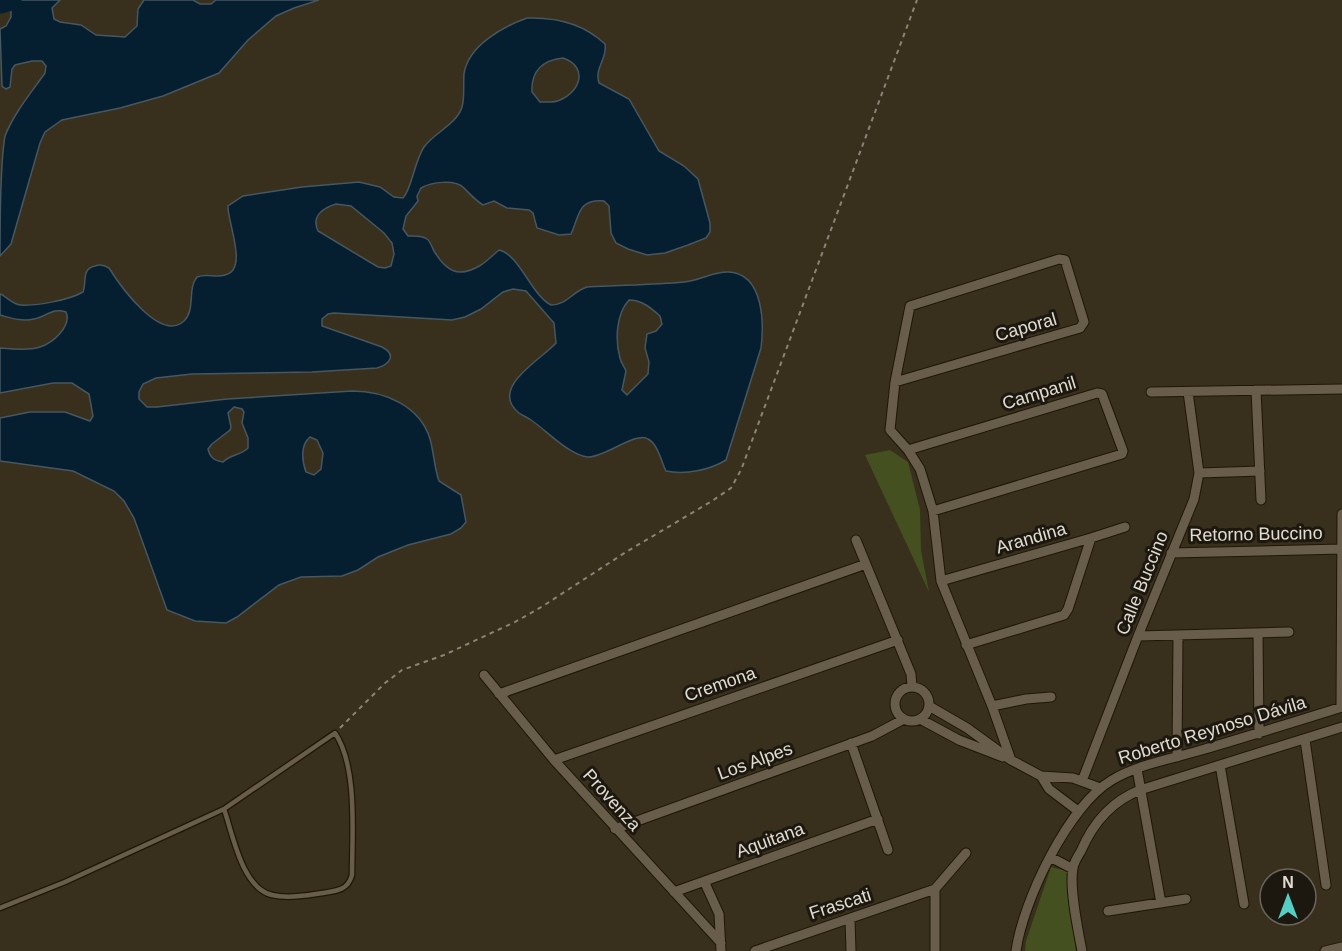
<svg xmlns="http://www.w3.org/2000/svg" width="1342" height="951" viewBox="0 0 1342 951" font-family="Arial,sans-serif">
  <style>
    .green { fill: #455020 }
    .water { fill: #051e30; stroke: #475760; stroke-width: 1.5; fill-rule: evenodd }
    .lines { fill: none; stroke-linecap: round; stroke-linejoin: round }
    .river { stroke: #051e30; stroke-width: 21 }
    .service-casing { stroke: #1f1706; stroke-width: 7 }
    .minor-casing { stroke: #1f1706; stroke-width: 11 }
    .path { stroke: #8b8375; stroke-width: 2; stroke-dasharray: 4.5 4.5; stroke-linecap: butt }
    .service { stroke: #675d4a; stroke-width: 4.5 }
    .minor { stroke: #675d4a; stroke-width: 9 }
    .labels { text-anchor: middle; stroke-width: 6; stroke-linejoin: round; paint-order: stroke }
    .street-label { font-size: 18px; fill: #e1dbd0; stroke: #1c1810 }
  </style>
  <rect width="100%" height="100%" fill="#382f1d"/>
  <path class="green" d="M890 450 908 462 920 510 921 550 929 592 865 455Z
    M1051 867 1067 871 1072 880 1070 902 1076 951H1025L1026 941Z"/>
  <path class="water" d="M11 0H60L52 8 54 19 60 22 81 25 96 35 125 37 137 26 138 9 144 0H193L200 4H211L216 0H319L294 8 276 16 248 40 219 73 163 96 120 108 62 120 45 132 40 143 11 244 0 256C0 224 0 164 5 136 14 113 31 93 45 73L46 66 42 61H32L15 65 12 69 10 87 6 89 2 86 0 29 6 26 11 17Z
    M527 18C555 17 584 24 605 44 608 58 594 68 599 83L629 99 659 151 684 166 698 179 710 223V232L706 238 688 245 665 253 647 255 628 249 616 243 611 233 609 206 604 201C578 199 580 214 571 234L559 235 537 228 533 213 529 210 507 208 494 201 483 205C475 200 470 194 464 188 455 179 431 182 421 188L417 196 418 201 406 216 403 229 408 236C414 236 422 235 427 239 430 241 432 247 434 251 446 271 458 279 481 265 487 261 493 255 499 250 519 254 532 296 551 305 567 305 573 291 587 287 620 285 652 285 684 282 699 281 714 271 729 272 764 274 764 324 761 348L726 460C710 470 685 475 666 471 661 461 658 444 648 439 636 431 604 458 588 457 570 456 546 430 531 420 527 417 523 416 519 413 488 388 542 359 556 343L554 323 526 291 513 289 503 292 481 309 465 317 452 320 334 313 328 314 322 319V326L382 347C397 355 390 364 377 368L312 372 192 374 156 378 143 384 139 392V399L147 407H157L227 399 352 391C385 391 420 406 430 439 434 453 434 467 439 481L461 495 466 522 461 528 451 534 408 545 378 557 358 570 342 576 301 577 279 585 237 617 226 623 195 621 167 610 134 518 124 501 114 491 73 471 0 461V418L30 412H65L90 421 93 416 89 394 72 383H53L0 393V348C12 349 28 351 40 347 53 343 72 326 66 312 53 307 46 317 34 319 22 322 11 318 0 315V294C6 296 13 305 21 305 37 306 69 300 83 292 87 282 81 269 95 266 100 264 104 265 109 268 119 284 160 343 184 321 196 309 187 289 197 277 206 273 216 278 225 275 249 270 227 221 228 206L243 196 302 187 359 182 380 187 394 197 403 198C412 189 414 162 424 147 434 133 457 124 462 107 465 97 463 85 464 74 468 46 502 27 527 18ZM563 58C589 67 580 92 560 100 554 103 546 102 540 102L532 92C531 71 543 60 563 58ZM336 204 351 206 384 233 392 243 394 254 391 266 385 268 378 267 318 231C311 216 323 208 336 204ZM629 300C642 300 651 308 660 316L662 324 656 331 647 334 645 348 649 362 648 374 627 395 622 390 626 371C624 366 621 363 620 358 615 340 616 314 629 300ZM234 407 242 409 244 412 242 423 248 438V448C240 456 231 454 223 462 215 461 210 458 208 449L212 444 230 430 231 427 228 413ZM310 437 317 440 323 453 321 469 314 475 306 472C302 461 300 445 310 437Z"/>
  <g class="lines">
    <path class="river" d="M0 3 11 0"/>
    <g class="service-casing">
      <path id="service" d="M0 908 65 882 224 809 335 733C358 767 352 835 352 875 348 890 337 891 323 893 307 895 289 899 272 895 242 888 233 835 224 809"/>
    </g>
    <g class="minor-casing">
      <path id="minor" d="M895 382 1080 328 1084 322 1065 260 1059 259 910 306 895 382 890 430 908 450 920 469 933 511 941 581 992 706 1011 760
        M1256 390 1261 500
        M1151 392 1342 389
        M908 450 1097 393 1102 394 1123 451 1122 454 933 511
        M1199 473 1260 471
        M1091 538 1125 527
        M856 540 911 674 912 686
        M1171 553 1342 549
        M941 581 1091 538 1068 609 1064 615 966 645
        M1258 633 1259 734
        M1138 636 1289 632
        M484 675 554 760 721 943
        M895 704a17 17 0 1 1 34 0a17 17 0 1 1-34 0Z
        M499 694 866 564
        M929 706 967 728 1011 760 1041 776 1073 778 1100 788
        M992 706 1026 699 1051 697
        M1341 707 1342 514
        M920 719 959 740 1003 757
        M1305 740 1326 885
        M851 743 888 850
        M1177 757 1178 635
        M554 760 898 640
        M1220 765 1244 904
        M1137 769 1161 903
        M1041 776 1049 789 1078 811
        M1082 781 1138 636 1194 499 1199 473 1188 392
        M615 829 872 736 904 719
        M1050 857 1073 869
        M704 881 719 914 721 951
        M935 889V951
        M674 892 878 819
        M1108 911 1186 899
        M850 919 851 951
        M755 951 935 889 966 853
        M1016 951C1023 901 1068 806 1112 780 1137 765 1170 759 1198 751 1246 737 1294 722 1342 707
        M1082 951C1078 930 1069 888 1073 868 1074 862 1078 856 1081 851 1093 823 1112 801 1140 790L1342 727
        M1325 951 1342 947"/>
    </g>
    <path class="path" d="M340 728 385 683 402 670 444 655 515 622 543 606 626 552 712 501 731 488 741 470 917 0"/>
    <use href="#service" class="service"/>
    <use href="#minor" class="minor"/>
  </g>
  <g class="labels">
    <g class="street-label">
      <text transform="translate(1026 327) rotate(-16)" y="6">Caporal</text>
      <text transform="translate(1039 393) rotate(-17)" y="6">Campanil</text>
      <text transform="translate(1256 534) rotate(-1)" y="6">Retorno Buccino</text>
      <text transform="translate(1031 538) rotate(-16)" y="6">Arandina</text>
      <text transform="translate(1142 583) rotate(-68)" y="6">Calle Buccino</text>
      <text transform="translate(720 684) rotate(-19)" y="6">Cremona</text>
      <text transform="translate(1212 730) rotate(-17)" y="6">Roberto Reynoso Dávila</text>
      <text transform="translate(755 761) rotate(-20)" y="6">Los Alpes</text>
      <text transform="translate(612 800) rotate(48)" y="6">Provenza</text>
      <text transform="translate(770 840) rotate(-20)" y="6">Aquitana</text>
      <text transform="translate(840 904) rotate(-18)" y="6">Frascati</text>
    </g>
  </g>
  <g transform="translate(1288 897)"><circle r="28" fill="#1c1810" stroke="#6b665d" stroke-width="1.5"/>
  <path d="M0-4.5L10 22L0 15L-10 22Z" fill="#56cec3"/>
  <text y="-9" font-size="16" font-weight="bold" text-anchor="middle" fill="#e1dbd0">N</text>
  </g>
</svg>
